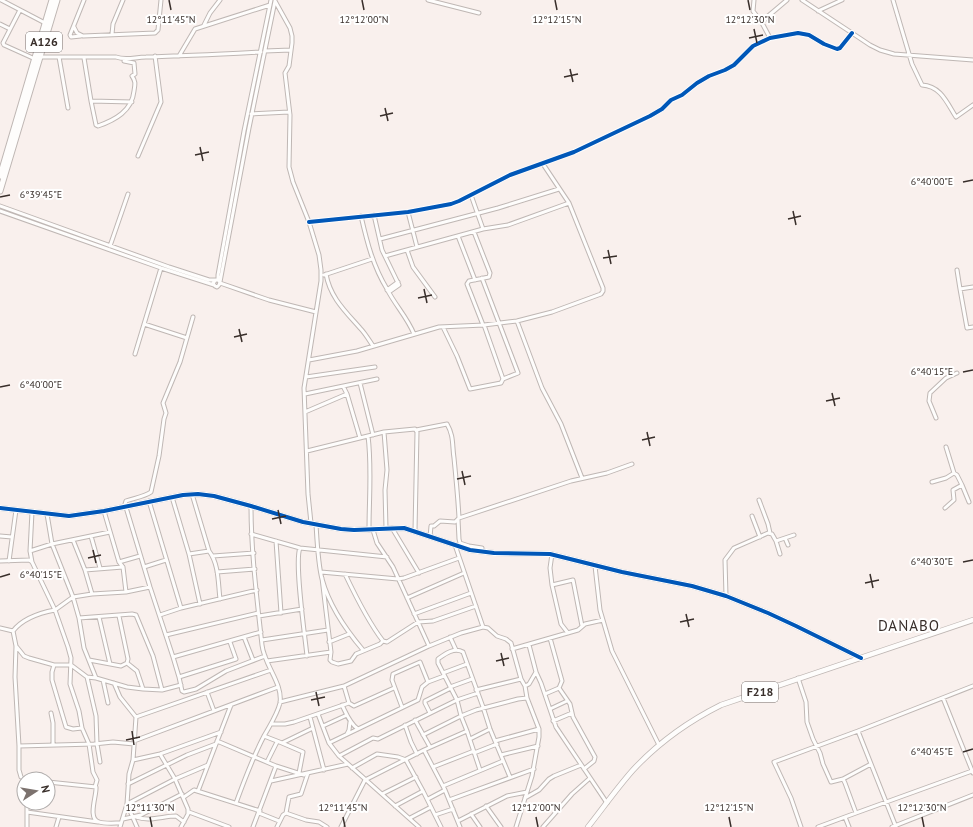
<svg xmlns="http://www.w3.org/2000/svg" width="973" height="827" viewBox="0 0 973 827" font-family="'PT Sans',sans-serif">
  <style>
    .lines { fill: none; stroke-linecap: round; stroke-linejoin: round }
    .street-casing { stroke: #bfb7b4; stroke-width: 5 }
    .secondary-casing { stroke: #bfb7b4; stroke-width: 6 }
    .primary-casing { stroke: #bfb7b4; stroke-width: 6 }
    .highway-casing { stroke: #bfb7b4; stroke-width: 7 }
    .street { stroke: #fefdfc; stroke-width: 3 }
    .secondary { stroke: #fefdfc; stroke-width: 4 }
    .primary { stroke: #fefdfc; stroke-width: 4.5 }
    .highway { stroke: #fefdfc; stroke-width: 5 }
    .cycleway-casing { stroke: #fff; stroke-width: 6 }
    .cycleway { stroke: #0057b8; stroke-width: 4 }
    .ticks { fill: none; stroke: #382e2a; stroke-width: 1.5 }
    .labels { text-anchor: middle; stroke-width: 4; stroke-linejoin: round; paint-order: stroke }
    .shield { fill: #fff; stroke: #746d6a; stroke-width: 1 }
    .shield-label { font-size: 12px; font-weight: bold; fill: #382e2a }
    .quarter-label { font-size: 15px; letter-spacing: 1px; fill: #382e2a; stroke: #fff }
    .ticks-label { font-size: 10px; text-anchor: middle; fill: #382e2a; stroke: #fff; stroke-width: 4; stroke-linejoin: round; paint-order: stroke }
  </style>
  <rect width="100%" height="100%" fill="#f9f0ed"/>
  <g class="lines">
    <g class="street-casing">
      <path id="street" d="M1 0 45 23
        M428 0 479 13
        M754 0 753 11 762 23 770 38
        M802 0 852 33 870 45 880 50 894 54 973 60
        M893 0 912 64 922 85C941 86 947 103 956 117L973 105
        M275 1 290 28 292 36V43L289 66 285 73 290 115 289 167 293 182 309 222 319 255 321 270V281L304 388 308 494 311 523
        M20 10 3 43 4 45 35 59
        M818 11 842 0
        M762 23 767 17 787 0
        M0 24 10 29
        M204 25 210 13 220 0
        M74 27 77 33 83 36 155 33 158 30 161 0
        M112 34 113 24 123 0
        M81 36 71 37 70 35 84 0
        M265 51 291 50
        M179 56 195 29 270 5
        M40 57H116C126 61 135 57 146 57 184 56 223 54 261 52
        M59 57 68 108
        M84 58 91 101 132 102
        M91 101 96 125 98 126C115 120 132 111 134 91 135 84 136 82 132 76L135 74 134 63 124 61
        M251 114 289 112
        M138 156 161 102 155 56
        M471 195 483 229
        M0 206 169 267 209 280H218L220 282 219 285 217 287 215 286 213 283 215 281
        M0 211 161 268 214 285
        M408 212 417 247
        M374 215 382 250 399 285 389 292
        M361 216C367 242 373 266 387 289 395 305 407 317 414 334
        M309 222 408 212 451 204 459 201 510 175 574 152 650 116 662 109 671 100 682 95 697 83 709 76 725 70 734 65 753 46 770 38 798 33 809 35 824 44 837 49 840 48 852 33
        M474 232 490 273 489 277 469 281 467 284 483 325
        M458 236 475 280
        M380 239 498 208 559 189
        M110 246 128 194
        M407 250 413 267 435 297
        M385 256 483 229 508 225 569 203
        M957 270 960 289
        M326 274C330 297 345 311 360 328 365 333 369 340 373 346
        M324 275 372 259
        M218 280V275L244 131 271 0
        M220 282 249 128 275 1
        M220 283 269 300 316 312
        M973 287 960 289 967 328 973 327
        M387 290 398 282
        M193 317 180 362 163 403 166 413 164 419 159 456 151 492C144 497 134 498 126 501L125 504 150 587 173 657 179 677 236 659 230 642
        M517 321 542 388 561 424 582 478
        M144 324 187 338
        M484 325 503 379
        M443 327 457 356 470 389 501 383 503 379 518 373 482 278
        M135 354 161 268
        M309 360 357 351 439 327 484 325 517 321 552 312 601 294 603 291V288L569 203 543 164
        M306 377 375 367
        M360 383 373 435
        M343 386 347 394 360 438
        M305 394 377 379
        M305 412 347 394
        M936 418 929 401 930 393 946 378 957 373
        M416 430 447 424C454 436 452 445 454 458 456 478 458 498 459 518
        M384 432 387 470 385 490 386 528
        M368 436C372 467 369 498 369 530
        M307 451 384 432 415 429 417 432 415 531
        M932 482 946 478 954 473 946 447
        M962 485 969 502
        M192 494 209 551
        M172 497 189 554 200 604
        M759 500 768 524 770 533
        M149 501 181 608
        M945 508 954 500 953 490 962 485 957 475 954 473
        M104 511 119 562 123 567 126 592
        M32 512 30 551 32 562 55 610 73 597 79 618 84 648 96 678
        M47 514 52 544 73 597 92 594 126 592 150 587
        M752 516 760 537
        M458 519 459 539 460 543 469 546 482 548 481 551
        M316 524C317 540 318 564 322 579 329 605 346 630 363 650
        M392 528 419 573
        M373 530 377 543 393 567 429 646
        M251 534 300 548 387 557
        M0 536 12 537
        M91 536 100 568
        M430 537 431 526H434L440 521 455 522 459 518 571 481 607 473 632 464
        M785 538 788 545
        M73 540 85 570 92 594
        M276 541 281 613
        M776 541 780 554
        M455 545 483 627
        M300 548C294 561 305 636 307 656
        M30 551 52 544 110 532
        M189 554 209 551C219 564 218 583 220 599
        M552 554 550 568 552 585 561 624 568 633
        M213 556 254 553
        M0 561 29 560 32 562
        M9 561 16 510
        M119 562 140 556
        M595 566 600 610 612 651 659 745
        M144 567 166 560
        M85 570 123 567
        M217 572 255 569
        M321 572 398 579 404 578 459 558
        M345 574C355 595 369 623 383 641L387 642 418 622 433 621 476 606
        M322 578 331 652 330 660 332 662 338 664 351 661 356 654 380 644 383 641
        M552 585 573 580 582 626
        M726 596 725 560 734 548 768 533 772 534 776 541 794 535
        M407 598 464 573
        M414 614 471 593
        M160 615 181 608 257 590
        M119 616 128 659 127 663
        M259 616 302 609
        M99 617 110 664
        M79 618 132 614 136 615 153 656 162 690
        M0 628 13 631
        M166 635 258 613
        M244 637 253 660
        M450 637 456 650
        M262 640 328 630
        M329 642 349 634
        M529 645 536 672 541 683 556 727 607 803
        M16 646 24 656 29 658 54 665H71L87 677 96 678 127 687 143 689 162 690 181 685
        M512 649 578 630 585 624 603 620
        M173 657 261 632
        M89 660 121 666 127 663
        M267 661 331 652
        M127 663 137 671 143 689
        M54 665 52 672V680L66 727 73 729 82 728
        M443 673 467 664
        M87 677 96 716 97 744 100 762
        M179 677 182 691 184 692 196 689 226 671 265 656
        M798 678 806 702 807 722 813 739 820 753 823 764 831 782 843 779 845 783 856 813 845 817 849 827
        M103 680 108 703
        M114 683 120 697 136 717 133 760 129 774 127 804 120 827
        M344 686 349 703 354 706 394 688
        M450 687 472 679
        M559 688 570 704 573 717 595 757 594 761 584 769
        M476 690 521 679
        M207 692 214 711
        M545 694 559 688 562 681 550 638
        M527 698 525 686 529 684 536 672
        M943 698 973 773
        M280 702 344 686 429 646 461 633 483 627 488 628 497 636 506 639 511 643 521 679 525 686
        M342 705C346 713 350 724 358 729
        M402 707 392 680 393 674 420 662 428 682
        M550 709 567 701
        M51 713 53 723V745
        M430 713 425 703V701L451 688
        M318 714 329 743 339 756 419 827
        M136 717 271 670
        M310 717 324 770
        M415 720 430 747
        M553 721 572 713
        M272 724H285L294 722 349 703
        M405 725 411 742 417 754
        M323 726 347 715
        M858 731 896 827
        M347 734 349 730 350 722
        M423 735 461 716 476 710 518 699 527 698 539 729V737L532 776 516 827
        M264 736 282 743 313 728
        M470 739 490 729
        M134 741 278 687
        M217 741 276 766 304 775
        M495 741 539 729
        M282 743 303 752 299 773
        M329 743 418 700 422 687 428 682 444 676
        M19 746 94 744 113 742 134 744
        M424 750 445 790 460 827
        M474 753 497 744
        M160 754 175 779 188 809V814L181 827
        M501 755 538 746
        M339 756 373 738 378 739 457 700 478 693
        M133 760 160 754 221 732
        M267 762 277 742
        M433 767 474 751
        M352 768 377 754 398 757 406 760 423 791 441 827
        M480 770 467 731 461 716 457 700 438 663V659C445 654 454 647 463 652L483 707 490 729 510 777
        M25 779 21 777 19 770V746L15 677 16 646 13 631C23 618 39 613 55 610L68 647 71 658 70 684 79 711 82 728 89 744 93 772 97 780 95 787
        M843 779 871 764
        M271 781 348 764
        M48 782 96 787C97 795 87 819 99 822 105 824 115 823 121 823
        M128 784 187 755 216 744
        M443 786 503 761
        M198 791 231 705
        M382 794 416 777
        M184 797 194 790 260 811
        M525 798 539 790 549 779 554 776 581 765
        M428 799 445 790
        M449 800 534 769
        M27 803V827
        M236 803C244 781 253 757 264 736 270 725 277 715 280 703 283 683 264 665 262 645 257 599 251 552 251 506
        M127 804 175 779 208 765
        M127 804 137 827
        M395 806 423 791
        M486 806 501 827
        M27 812 98 822
        M189 812 229 827
        M259 813 279 821
        M286 813 289 797 301 794 308 773
        M856 813 972 771
        M471 814 480 827
        M435 815 453 809
        M136 817C150 822 163 816 176 816L184 822
        M410 818 431 807
        M123 819 141 815 182 794
        M458 821 507 796 527 792
        M56 827 59 817
        M253 827 276 766
        M277 827 283 815 286 813 306 820 319 822 327 827
        M341 827 365 780 424 750 467 731
        M543 827 572 794 590 778
        M801 827 791 798 774 762 858 731 973 686
        M818 827 845 817
        M892 827 973 795"/>
    </g>
    <g class="secondary-casing">
      <path id="secondary" d="M0 508 69 516 104 511 183 495 198 494 214 496 251 506 303 522 341 529 354 530 404 528 470 550 494 553 550 554 622 572 692 586 726 596 768 613 796 626 861 658"/>
    </g>
    <g class="primary-casing">
      <path id="primary" d="M588 827C603 808 617 788 633 770 659 742 687 722 721 705L973 620"/>
    </g>
    <g class="highway-casing">
      <path id="highway" d="M0 176 52 0
        M0 191 57 0"/>
    </g>
    <use href="#street" class="street"/>
    <use href="#secondary" class="secondary"/>
    <use href="#primary" class="primary"/>
    <use href="#highway" class="highway"/>
    <g class="cycleway-casing">
      <path id="cycleway" d="M309 222 408 212 451 204 459 201 510 175 574 152 650 116 662 109 671 100 682 95 697 83 709 76 725 70 734 65 753 46 770 38 798 33 809 35 824 44 837 49 840 48 852 33
        M0 508 69 516 104 511 183 495 198 494 214 496 251 506 303 522 341 529 354 530 404 528 470 550 494 553 550 554 622 572 692 586 726 596 768 613 796 626 861 658"/>
    </g>
    <use href="#cycleway" class="cycleway"/>
  </g>
  <path class="ticks" d="M169 0 171 10M362 0 364 10M555 0 557 10M748 0 750 10M754 29 757 43M749 38 763 35M570 69 573 82M564 77 578 74M385 108 388 121M380 116 393 113M200 147 203 161M195 155 209 152M963 182 973 180M0 197 10 195M793 211 796 225M788 219 801 216M608 250 611 264M603 258 617 256M424 289 427 303M418 298 432 295M239 329 242 342M234 337 247 334M963 372 973 370M0 387 10 385M832 393 835 406M826 401 840 398M647 432 650 446M642 440 655 437M462 471 465 485M457 479 471 476M278 510 281 524M272 519 286 516M93 550 96 563M88 558 101 555M963 562 973 560M870 574 873 588M0 577 10 574M865 583 879 580M686 614 689 627M680 622 694 619M501 653 504 666M496 661 509 658M316 692 319 706M311 700 325 697M132 731 134 745M126 740 140 737M963 752 973 749M150 817 152 827M343 817 345 827M536 817 538 827M729 817 731 827M922 817 924 827"/>
  <g class="labels">
    <g class="shield">
      <rect x="26" y="32" width="36" height="20" rx="3"/>
      <rect x="742" y="682" width="36" height="20" rx="3"/>
    </g>
    <g class="shield-label">
      <text x="44" y="46">A126</text>
      <text x="760" y="696">F218</text>
    </g>
    <g class="quarter-label">
      <text x="909" y="631">DANABO</text>
    </g>
  </g>
  <g class="ticks-label">
    <text x="171" y="23">12°11'45"N</text>
    <text x="364" y="23">12°12'00"N</text>
    <text x="557" y="23">12°12'15"N</text>
    <text x="750" y="23">12°12'30"N</text>
    <text x="932" y="185">6°40'00"E</text>
    <text x="41" y="198">6°39'45"E</text>
    <text x="932" y="375">6°40'15"E</text>
    <text x="41" y="388">6°40'00"E</text>
    <text x="932" y="565">6°40'30"E</text>
    <text x="41" y="578">6°40'15"E</text>
    <text x="932" y="755">6°40'45"E</text>
    <text x="150" y="811">12°11'30"N</text>
    <text x="343" y="811">12°11'45"N</text>
    <text x="536" y="811">12°12'00"N</text>
    <text x="729" y="811">12°12'15"N</text>
    <text x="922" y="811">12°12'30"N</text>
  </g>
  <g transform="translate(36 791) rotate(78)"><circle r="19" fill="#ffffff" stroke="#afabaa"/>
  <path d="M0-3L7 15L0 10L-7 15Z" fill="#7c726e"/>
  <text y="-6" font-size="11" font-weight="bold" text-anchor="middle" fill="#382e2a">N</text>
  </g>
</svg>
